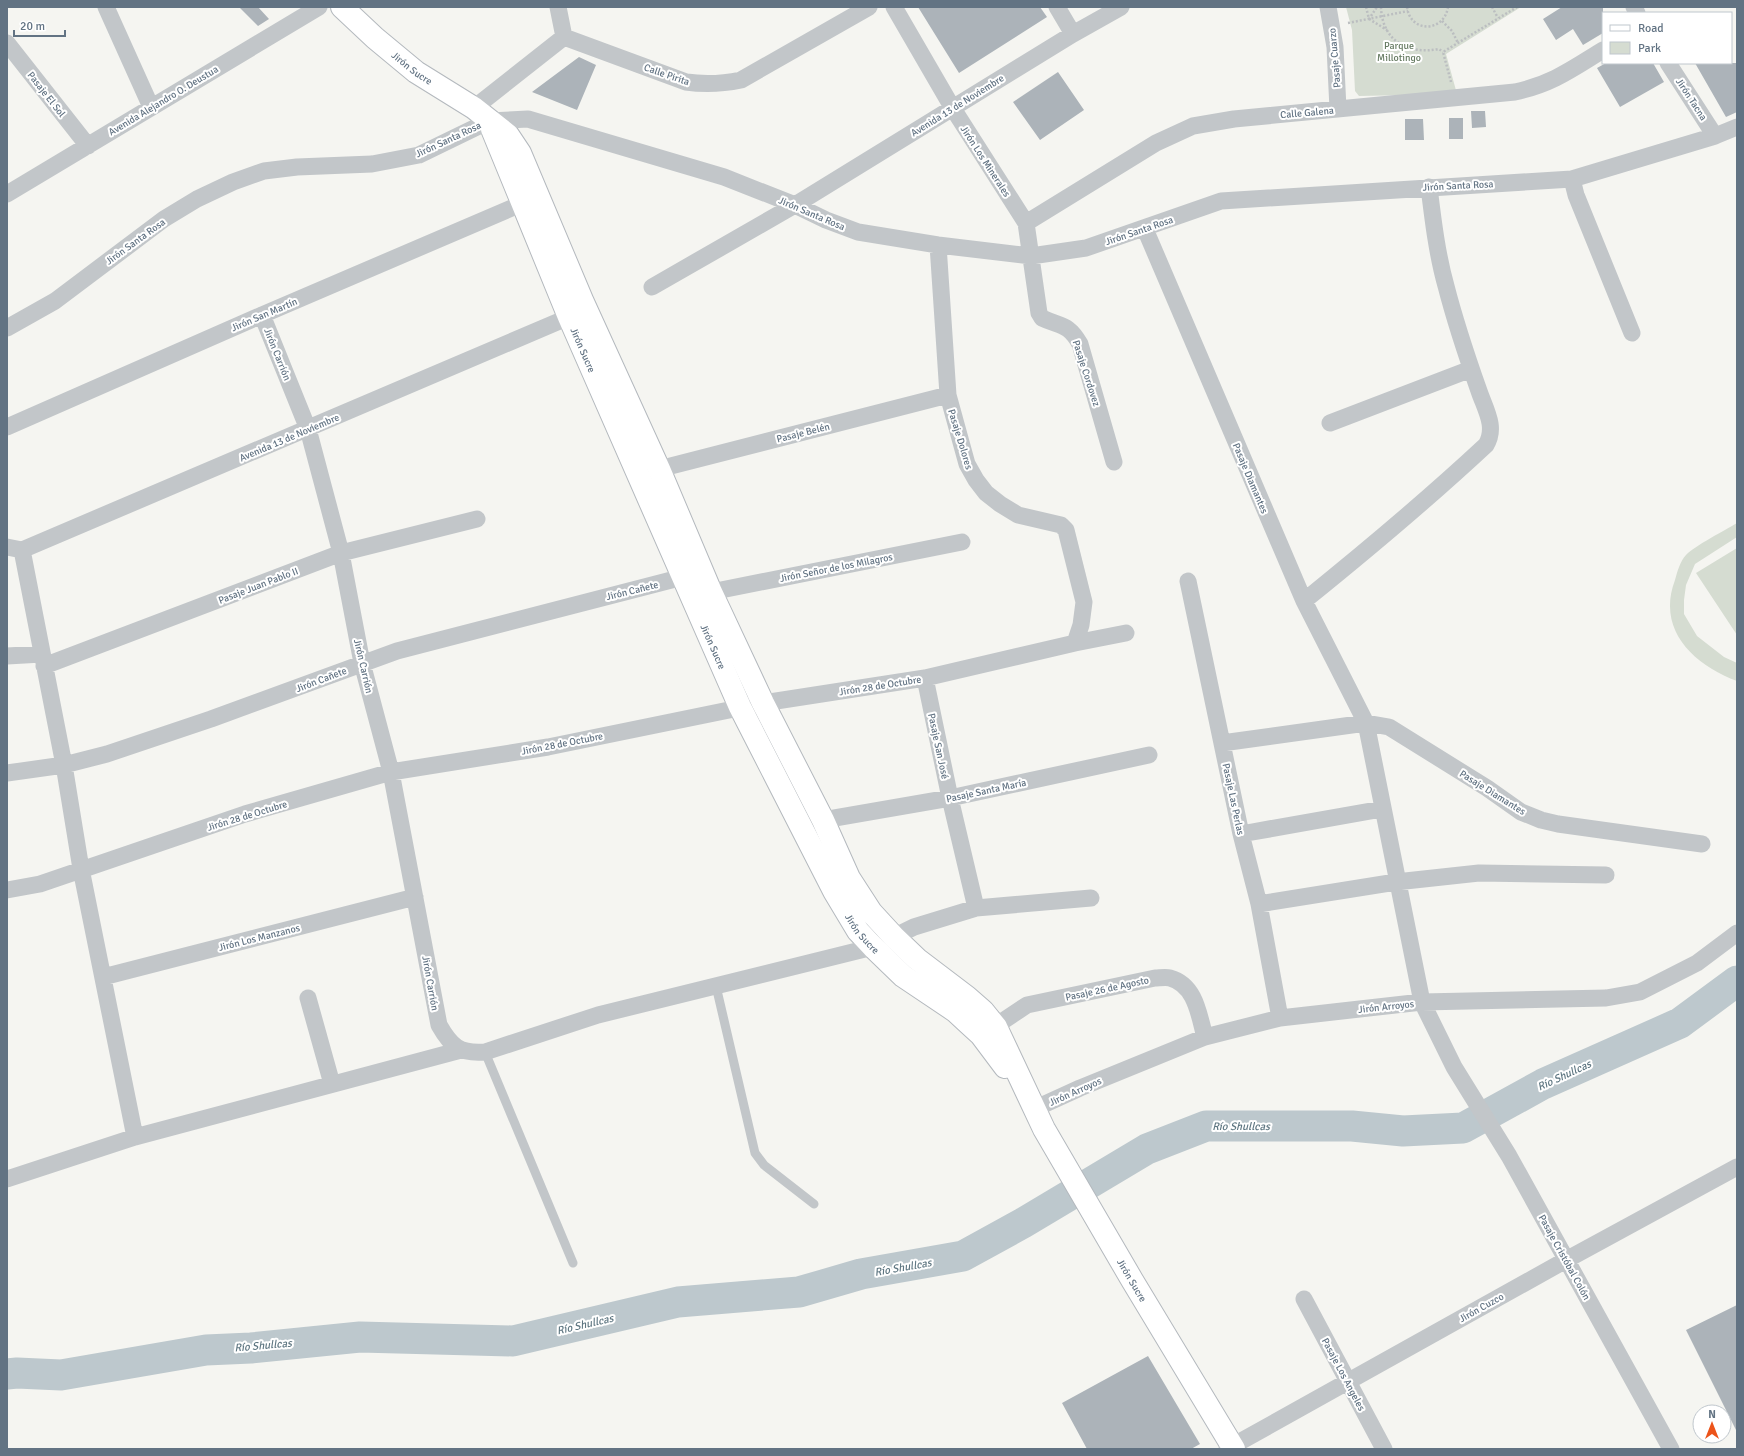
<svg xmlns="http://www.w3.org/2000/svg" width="1744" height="1456" viewBox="0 0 1744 1456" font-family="Signika,sans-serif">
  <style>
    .green { fill: #d5dcd1 }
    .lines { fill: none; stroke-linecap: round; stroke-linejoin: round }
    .river { stroke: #bdc8cd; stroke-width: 31 }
    .building { fill: #acb3b9 }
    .secondary-casing { stroke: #b4b9be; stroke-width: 24 }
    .path { stroke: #bbbec0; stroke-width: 2.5; stroke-dasharray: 2 2; stroke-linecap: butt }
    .lane { stroke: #c2c6c9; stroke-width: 9 }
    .street { stroke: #c2c6c9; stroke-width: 17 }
    .secondary { stroke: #fff; stroke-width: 22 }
    .labels { text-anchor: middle; stroke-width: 4; stroke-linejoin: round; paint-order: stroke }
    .park-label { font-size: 10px; fill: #657a61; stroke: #fff }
    .street-label { font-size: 10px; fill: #627383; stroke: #fff }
    .water-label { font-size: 11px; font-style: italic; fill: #5e7681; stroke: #fff }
  </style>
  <rect width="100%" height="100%" fill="#f5f5f1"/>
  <path class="green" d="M1346 7H1521L1446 54 1457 94 1359 96 1355 91 1352 30Z
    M1737 523V537L1695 564 1686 585 1684 600V614L1697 636 1724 657 1737 663V681C1694 665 1656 630 1675 580 1677 573 1680 561 1686 555 1696 545 1724 531 1737 523Z
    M1737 548V635L1696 573Z"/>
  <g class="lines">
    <path class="river" d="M7 1374 17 1373 61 1375 206 1350 251 1348 360 1337 513 1341 678 1302 799 1292 861 1274 963 1256 1023 1223 1147 1149 1206 1126H1352L1403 1131 1463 1128 1543 1084 1680 1023 1737 981"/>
  </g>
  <path class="building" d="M239 7H258L269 19 258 26Z
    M918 7H1040L1047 17 959 73Z
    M1562 7H1603V33L1583 45 1573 29 1556 40 1543 19Z
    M579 57 596 65 577 110 532 92Z
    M1606 63H1653L1664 82 1620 107 1597 68Z
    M1695 63H1737V112L1726 117Z
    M1058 72 1084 110 1040 140 1013 102Z
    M1471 111H1485L1486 127 1472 128Z
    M1449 118H1463V139H1449Z
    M1405 119H1423L1424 140H1405Z
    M1737 1305V1432L1686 1330Z
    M1148 1356 1200 1444 1191 1449H1087L1062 1403Z"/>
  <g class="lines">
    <g class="secondary-casing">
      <g id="secondary">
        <path id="s1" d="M342 7 375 38 416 72 474 108 508 135 520 153 582 300 659 469 711 592 763 703 823 820 849 878 871 912 894 937 917 959 967 997 983 1011 996 1027 1044 1129 1132 1280 1234 1449"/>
        <path id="s2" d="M492 129 569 317 740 707 834 891 858 931 873 947 903 976 955 1011 969 1024 981 1035 1005 1067"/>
      </g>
    </g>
    <path class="path" d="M1366 7 1369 19 1377 7
      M1381 7C1382 41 1408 55 1439 49L1443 52
      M1407 7C1410 33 1444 33 1448 7
      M1492 7 1498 18
      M1369 19 1387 30
      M1442 21 1452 31 1458 43
      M1348 23 1408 11
      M1451 82 1443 52 1517 7"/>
    <path class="lane" d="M716 986 755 1153 764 1165 814 1204
      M485 1052 573 1263"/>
    <path class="street" d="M106 7 151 107
      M558 7 564 37
      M894 7 952 107 1026 223 1039 313 1042 318C1061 327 1068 323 1080 344L1114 462
      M1057 7 1073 34
      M1328 7 1335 47 1338 109
      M1634 7 1637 13
      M7 43 88 146
      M1668 63 1715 136
      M474 108 564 37 686 82C706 85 722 84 741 80L869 7
      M1572 179 1576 195 1632 333
      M7 194 319 7
      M1026 223 1156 143 1193 126 1234 119 1515 92C1552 84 1572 69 1603 50
      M1145 229 1304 601 1366 723 1422 1002 1454 1067 1509 1156 1671 1449
      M938 245 948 395 967 464 976 480 986 493 1000 504 1018 515 1061 525 1066 530 1084 602 1081 625 1075 643
      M652 287 795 205 1073 34 1121 7
      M262 315 308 429 341 553 362 663 391 772 439 1025C451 1046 459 1054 485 1052L598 1015 873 947 914 927 976 908 1091 898
      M7 328 55 301 164 219 197 199 233 182 264 171 297 167 372 164 419 155 489 121 528 119 724 177 795 205 826 220 858 232 938 245 1031 256 1086 248 1221 201 1572 179 1715 136 1737 127
      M1330 423 1471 369
      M7 427 262 315 521 204
      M659 469 948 395
      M7 547 22 550 569 317
      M22 550 64 765 81 869 135 1137 461 1050
      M1188 581 1241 834 1259 904 1280 1018
      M711 592 962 542
      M1304 601C1366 551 1427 500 1486 445 1497 427 1485 409 1479 391 1467 357 1455 321 1446 286 1437 254 1433 220 1429 187
      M7 656 42 654
      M44 666 341 553 477 519
      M925 678 950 798 976 908
      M1222 743 1366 723 1389 727 1487 788 1521 812 1541 820 1558 824 1702 844
      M7 773 64 765 107 754 211 719 397 651 683 577
      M823 820 950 798 1149 755
      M1241 834 1382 809
      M7 890 40 884 245 814 391 772 548 747 763 703 925 678 1075 643 1126 633
      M1259 904 1396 882 1479 873 1606 875
      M103 977 415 897
      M308 998 332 1084
      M985 1033 1027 1005 1155 978C1159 978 1166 977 1170 978 1196 985 1199 1016 1205 1037
      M1034 1109 1080 1088 1205 1037 1280 1018 1422 1002 1606 998 1640 992 1697 963 1737 933
      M7 1179 135 1137
      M1304 1299 1384 1449
      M1227 1449 1566 1260 1737 1167"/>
    <use href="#secondary" class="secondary"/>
  </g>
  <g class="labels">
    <g class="park-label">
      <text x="1399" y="49">Parque<tspan x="1399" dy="12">Millotingo</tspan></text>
    </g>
    <g class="street-label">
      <text transform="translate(1334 58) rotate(-95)" y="4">Pasaje Cuarzo</text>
      <text dy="4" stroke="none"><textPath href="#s1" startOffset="93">Jirón Sucre</textPath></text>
      <text transform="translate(667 74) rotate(19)" y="4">Calle Pirita</text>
      <text transform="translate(47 94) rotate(52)" y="4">Pasaje El Sol</text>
      <text transform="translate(1692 99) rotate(57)" y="4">Jirón Tacna</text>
      <text transform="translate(163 100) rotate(-31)" y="4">Avenida Alejandro O. Deustua</text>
      <text transform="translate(957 105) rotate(-32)" y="4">Avenida 13 de Noviembre</text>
      <text transform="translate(1307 112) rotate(-5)" y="4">Calle Galena</text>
      <text transform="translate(448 139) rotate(-25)" y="4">Jirón Santa Rosa</text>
      <text transform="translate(986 161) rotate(57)" y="4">Jirón Los Minerales</text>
      <text transform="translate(1458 185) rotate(-3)" y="4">Jirón Santa Rosa</text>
      <text transform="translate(812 213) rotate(23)" y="4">Jirón Santa Rosa</text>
      <text transform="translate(1139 230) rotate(-19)" y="4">Jirón Santa Rosa</text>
      <text transform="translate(135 241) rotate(-36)" y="4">Jirón Santa Rosa</text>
      <text transform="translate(264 314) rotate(-23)" y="4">Jirón San Martín</text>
      <text dy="4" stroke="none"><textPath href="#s2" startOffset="239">Jirón Sucre</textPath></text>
      <text transform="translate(278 354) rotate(68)" y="4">Jirón Carrión</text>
      <text transform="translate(1087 373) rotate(72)" y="4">Pasaje Cordovez</text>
      <text transform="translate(803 432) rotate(-14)" y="4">Pasaje Belén</text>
      <text transform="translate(289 437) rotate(-23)" y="4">Avenida 13 de Noviembre</text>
      <text transform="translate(961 439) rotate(73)" y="4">Pasaje Dolores</text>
      <text transform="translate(1251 478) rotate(67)" y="4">Pasaje Diamantes</text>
      <text transform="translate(836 567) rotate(-11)" y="4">Jirón Señor de los Milagros</text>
      <text transform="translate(258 585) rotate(-21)" y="4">Pasaje Juan Pablo II</text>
      <text transform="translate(632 590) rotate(-14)" y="4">Jirón Cañete</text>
      <text dy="4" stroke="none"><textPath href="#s2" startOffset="563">Jirón Sucre</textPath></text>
      <text transform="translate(364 666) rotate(77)" y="4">Jirón Carrión</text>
      <text transform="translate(321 679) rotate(-21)" y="4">Jirón Cañete</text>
      <text transform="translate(880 685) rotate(-9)" y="4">Jirón 28 de Octubre</text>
      <text transform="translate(562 743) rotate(-11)" y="4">Jirón 28 de Octubre</text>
      <text transform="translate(939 746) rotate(78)" y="4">Pasaje San José</text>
      <text transform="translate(986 790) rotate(-12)" y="4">Pasaje Santa María</text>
      <text transform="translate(1493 792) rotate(32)" y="4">Pasaje Diamantes</text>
      <text transform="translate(1234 799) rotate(78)" y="4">Pasaje Las Perlas</text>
      <text transform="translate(247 815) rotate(-17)" y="4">Jirón 28 de Octubre</text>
      <text dy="4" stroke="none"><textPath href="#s2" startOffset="887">Jirón Sucre</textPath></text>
      <text transform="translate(259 937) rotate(-14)" y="4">Jirón Los Manzanos</text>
      <text transform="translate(431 983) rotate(80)" y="4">Jirón Carrión</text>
      <text transform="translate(1107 988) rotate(-12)" y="4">Pasaje 26 de Agosto</text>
      <text transform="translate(1386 1006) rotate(-6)" y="4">Jirón Arroyos</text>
      <text transform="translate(1075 1091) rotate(-24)" y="4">Jirón Arroyos</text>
      <text transform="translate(1565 1257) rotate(61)" y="4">Pasaje Cristóbal Colón</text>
      <text dy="4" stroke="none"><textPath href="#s1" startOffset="1527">Jirón Sucre</textPath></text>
      <text transform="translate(1481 1307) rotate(-29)" y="4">Jirón Cuzco</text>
      <text transform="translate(1344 1374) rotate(62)" y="4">Pasaje Los Angeles</text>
    </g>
    <g class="water-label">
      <text transform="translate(1564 1075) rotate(-25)" y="4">Río Shullcas</text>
      <text x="1241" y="1130">Río Shullcas</text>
      <text transform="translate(903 1267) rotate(-10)" y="4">Río Shullcas</text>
      <text transform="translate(585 1324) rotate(-13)" y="4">Río Shullcas</text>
      <text transform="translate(263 1345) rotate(-5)" y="4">Río Shullcas</text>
    </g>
  </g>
  <rect width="1744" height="1456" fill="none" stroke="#627383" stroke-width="16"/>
  <rect x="1602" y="12" width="130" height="52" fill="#ffffff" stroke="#c0c7cd"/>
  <rect x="1610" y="25" width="20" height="6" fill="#ffffff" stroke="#c0c7cd"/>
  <text x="1638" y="32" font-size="12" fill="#627383">Road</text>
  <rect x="1610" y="42" width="20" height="12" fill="#d5dcd1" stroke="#c0c7cd"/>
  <text x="1638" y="52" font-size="12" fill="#627383">Park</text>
  <g transform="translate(1712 1424)"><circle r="19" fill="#ffffff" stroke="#c0c7cd"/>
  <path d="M0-3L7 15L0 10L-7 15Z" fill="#ec531a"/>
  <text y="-6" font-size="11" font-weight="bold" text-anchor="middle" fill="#627383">N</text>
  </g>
  <path d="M14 30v6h51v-6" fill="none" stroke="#627383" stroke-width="2"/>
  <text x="20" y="30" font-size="12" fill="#627383" stroke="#ffffff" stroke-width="3" paint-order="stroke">20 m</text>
</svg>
